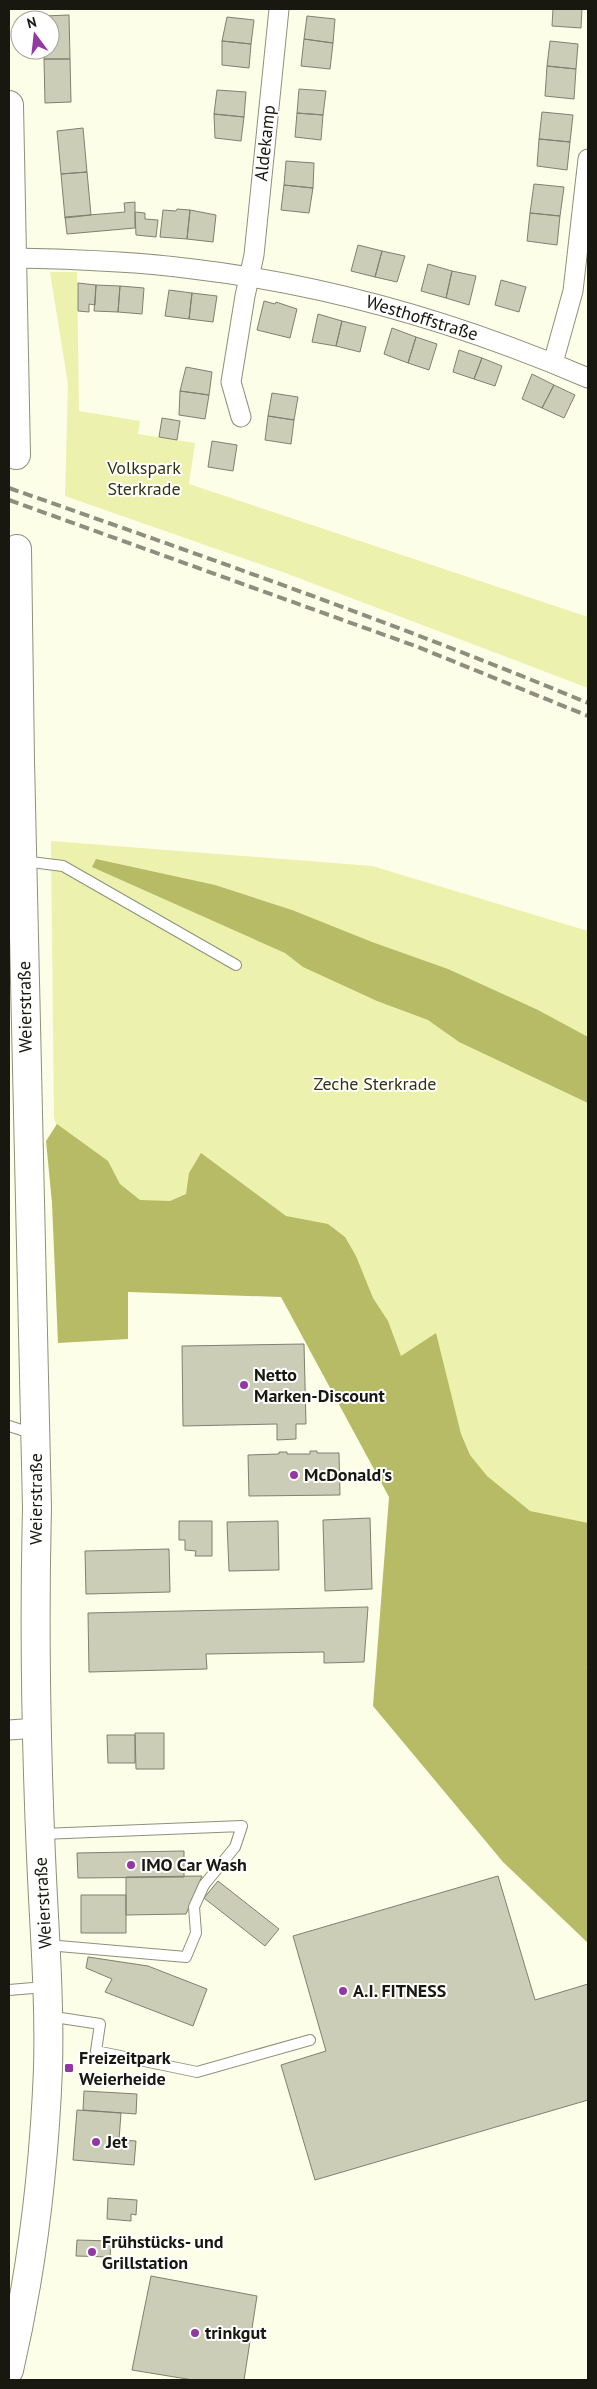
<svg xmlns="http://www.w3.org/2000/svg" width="597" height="2389" viewBox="0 0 597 2389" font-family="'PT Sans',sans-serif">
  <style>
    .green { fill: #ecf1ad }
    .forest { fill: #b7bb65 }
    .building { fill: #cbcdb7; stroke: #7f816c }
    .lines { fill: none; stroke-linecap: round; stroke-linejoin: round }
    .service-casing { stroke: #8e907b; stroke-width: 12 }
    .minor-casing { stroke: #8e907b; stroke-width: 21 }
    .secondary-casing { stroke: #8e907b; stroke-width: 30 }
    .service { stroke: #fff; stroke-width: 10 }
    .minor { stroke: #fff; stroke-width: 19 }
    .secondary { stroke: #fff; stroke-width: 28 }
    .rail { stroke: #8d8e7e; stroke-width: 4; stroke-dasharray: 10 5; stroke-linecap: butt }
    .poi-dot { fill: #9338a3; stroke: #fff; stroke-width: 2 }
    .labels { text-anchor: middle; stroke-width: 4; stroke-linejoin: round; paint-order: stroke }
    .street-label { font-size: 18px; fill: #181810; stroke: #fff }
    .park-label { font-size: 18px; fill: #32330d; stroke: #fff }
    .poi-label { font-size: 18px; font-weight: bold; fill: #181810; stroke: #fff; text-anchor: start }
  </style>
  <rect width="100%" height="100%" fill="#fcfee7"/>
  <path class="green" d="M50 272H77L79 411 140 421 138 434 195 443 189 484 588 617V688L288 574 65 496 68 384Z
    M51 841 372 866 588 931V1843L302 1280 98 1243 54 1118Z"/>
  <path class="forest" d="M96 859 215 885 292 910 372 942 448 969 538 1010 588 1037V1103L459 1042 428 1020 377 1001 303 967 285 953 92 867Z
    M57 1124 108 1161 120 1184 140 1200 170 1201 186 1194 189 1173 201 1153 286 1216 328 1224 345 1237 356 1256 373 1298 388 1321 401 1356 436 1333 461 1434 470 1455 487 1476 530 1511 588 1523V1666L586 1667 588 1668V1943L503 1862 373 1706 389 1497 281 1297 128 1292V1339L58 1343 52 1203 46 1141Z"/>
  <path class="building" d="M553 9H582L581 28 552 26Z
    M69 15 70 59H44V50H50V20H43V16Z
    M307 16 335 19 333 43 304 39Z
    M227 17 254 20 251 44 222 41Z
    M304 39 333 43 330 69 301 66Z
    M222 41 251 44 249 68 222 65Z
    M550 41 578 44 576 69 547 66Z
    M44 59H70L71 102 45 103Z
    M547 66 576 69 574 99 545 96Z
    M299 89 326 91 323 115 297 113Z
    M217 90 246 92 244 117 214 114Z
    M542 112 573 115 570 142 539 139Z
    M297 113 323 115 321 140 295 137Z
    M214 114 244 117 241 141 215 138Z
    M83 128 87 172 61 174 57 131Z
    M539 139 570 142 567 170 537 166Z
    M286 161 314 163 313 188 284 185Z
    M87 172 91 215 65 218 61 174Z
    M534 184 564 187 560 216 530 213Z
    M284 185 313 188 309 213 281 210Z
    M135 202V228L67 234 65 217 125 212 124 203Z
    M177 209 190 210 187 239 160 237 163 210 176 211Z
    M190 210 216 215 213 242 187 239Z
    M135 212 145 213V219L158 220 156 237 136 235Z
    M530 213 560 216 557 245 527 241Z
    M358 245 382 251 375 277 351 271Z
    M382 251 405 256 397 282 375 277Z
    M428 264 452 271 446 298 421 291Z
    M452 271 476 276 469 305 446 298Z
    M501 280 526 287 519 312 495 305Z
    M78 283 96 285 95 305 89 304V312L78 311Z
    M96 285 120 286 118 312 94 311Z
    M120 286 144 288 142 314 118 312Z
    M169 290 192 293 189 319 165 316Z
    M192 293 217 296 213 322 189 319Z
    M264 301 275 304 276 302 297 309 290 338 257 330Z
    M318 314 342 321 336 346 312 342Z
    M342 321 366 327 360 352 336 346Z
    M392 328 416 337 408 363 384 354Z
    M416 337 437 344 429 370 408 363Z
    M459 350 482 358 474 379 453 372Z
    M482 358 502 366 495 386 474 379Z
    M186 367 212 372 209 395 180 391Z
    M532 374 554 385 542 408 522 399Z
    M554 385 575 395 564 418 542 408Z
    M180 391 209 395 205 419 179 415Z
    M272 393 298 397 294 420 268 416Z
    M268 416 294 420 291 444 265 440Z
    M162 418 180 421 177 440 159 437Z
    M212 441 237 445 233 471 208 467Z
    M304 1344 306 1424H296V1439L277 1440V1424L183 1426 182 1346Z
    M310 1451H317V1453H339L340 1495 249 1496 248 1455 279 1454V1452H287V1454H310Z
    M370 1518 372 1589 325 1591 323 1520Z
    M179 1521H212V1556H195L196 1551 185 1550V1540H179Z
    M278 1521 279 1570 229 1571 227 1522Z
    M169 1549 170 1592 86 1594 85 1551Z
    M368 1607 364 1662 324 1663V1652L206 1654 207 1669 89 1672 88 1613Z
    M135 1733H164V1769H136Z
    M107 1735H135V1763H108Z
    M184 1851V1877L78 1878 77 1853Z
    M202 1876 186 1914 126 1915V1877Z
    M498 1876 535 2000 588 1984V2100L315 2180 281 2065 326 2051 293 1936Z
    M218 1881 279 1929 265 1946 204 1898Z
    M81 1895H126V1933H81Z
    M88 1957 148 1966 207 1989 193 2026 105 1992 112 1979 86 1968Z
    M84 2091 137 2094 136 2114 83 2110Z
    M77 2110 121 2113 119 2140 136 2141 134 2165 73 2160Z
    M108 2198 137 2200 136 2215 131 2214V2221L107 2219Z
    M77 2240 111 2241 110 2257 76 2256Z
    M151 2276 257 2296 244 2380H193L132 2370Z"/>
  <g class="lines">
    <g class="service-casing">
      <path id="service" d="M23 861 63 866 236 965
        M9 1426 34 1434
        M42 1834 242 1826 235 1847 204 1885 194 1907 196 1933 186 1957 47 1945
        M9 1990 45 1987
        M48 2016 100 2024 96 2051 197 2072 310 2040"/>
    </g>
    <g class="minor-casing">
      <path id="minor" d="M12 258C73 259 133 261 193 269 330 285 462 324 588 378
        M553 363 573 291 588 159
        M241 417 231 382 245 296 254 255 279 9
        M9 1730 37 1728"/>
    </g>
    <g class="secondary-casing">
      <path id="secondary" d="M9 105 16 455
        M9 2370C32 2271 44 2170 48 2069 50 1998 44 1927 41 1856 36 1741 34 1625 37 1509L20 761 17 549"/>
    </g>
    <use href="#service" class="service"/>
    <use href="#minor" class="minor"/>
    <use href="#secondary" class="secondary"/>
    <path class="rail" d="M9 488C203 556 398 624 588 703
      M9 500 418 647 588 716"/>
  </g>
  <g class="poi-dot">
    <circle cx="244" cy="1385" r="5"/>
    <circle cx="294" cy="1475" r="5"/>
    <circle cx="131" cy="1865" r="5"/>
    <circle cx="343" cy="1991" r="5"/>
    <rect x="64" y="2063" width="10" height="10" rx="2.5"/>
    <circle cx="96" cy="2142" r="5"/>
    <circle cx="92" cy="2252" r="5"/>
    <circle cx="195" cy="2333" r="5"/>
  </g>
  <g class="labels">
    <g class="street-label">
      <text transform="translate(265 143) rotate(-84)" y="6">Aldekamp</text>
      <text transform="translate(422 318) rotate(17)" y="6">Westhoffstraße</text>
      <text transform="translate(25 1007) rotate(-91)" y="6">Weierstraße</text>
      <text transform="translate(36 1499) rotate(-90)" y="6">Weierstraße</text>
      <text transform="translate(43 1903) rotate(-93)" y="6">Weierstraße</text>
    </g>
    <g class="park-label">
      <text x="144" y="474">Volkspark<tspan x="144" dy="21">Sterkrade</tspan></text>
      <text x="375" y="1090">Zeche Sterkrade</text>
    </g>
    <g class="poi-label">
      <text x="254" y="1381">Netto<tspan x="254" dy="21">Marken-Discount</tspan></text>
      <text x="304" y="1481">McDonald's</text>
      <text x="141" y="1871">IMO Car Wash</text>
      <text x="353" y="1997">A.I. FITNESS</text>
      <text x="79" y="2064">Freizeitpark<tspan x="79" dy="21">Weierheide</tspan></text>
      <text x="106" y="2148">Jet</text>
      <text x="102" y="2248">Frühstücks- und<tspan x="102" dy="21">Grillstation</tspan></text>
      <text x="205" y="2339">trinkgut</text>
    </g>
  </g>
  <rect width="597" height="2389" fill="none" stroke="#181810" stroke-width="20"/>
  <g transform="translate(35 35) rotate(345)"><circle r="24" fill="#ffffff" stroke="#a3a39f"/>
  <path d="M0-4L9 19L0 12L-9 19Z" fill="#9338a3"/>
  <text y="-8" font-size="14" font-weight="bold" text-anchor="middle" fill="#181810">N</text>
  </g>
</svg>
